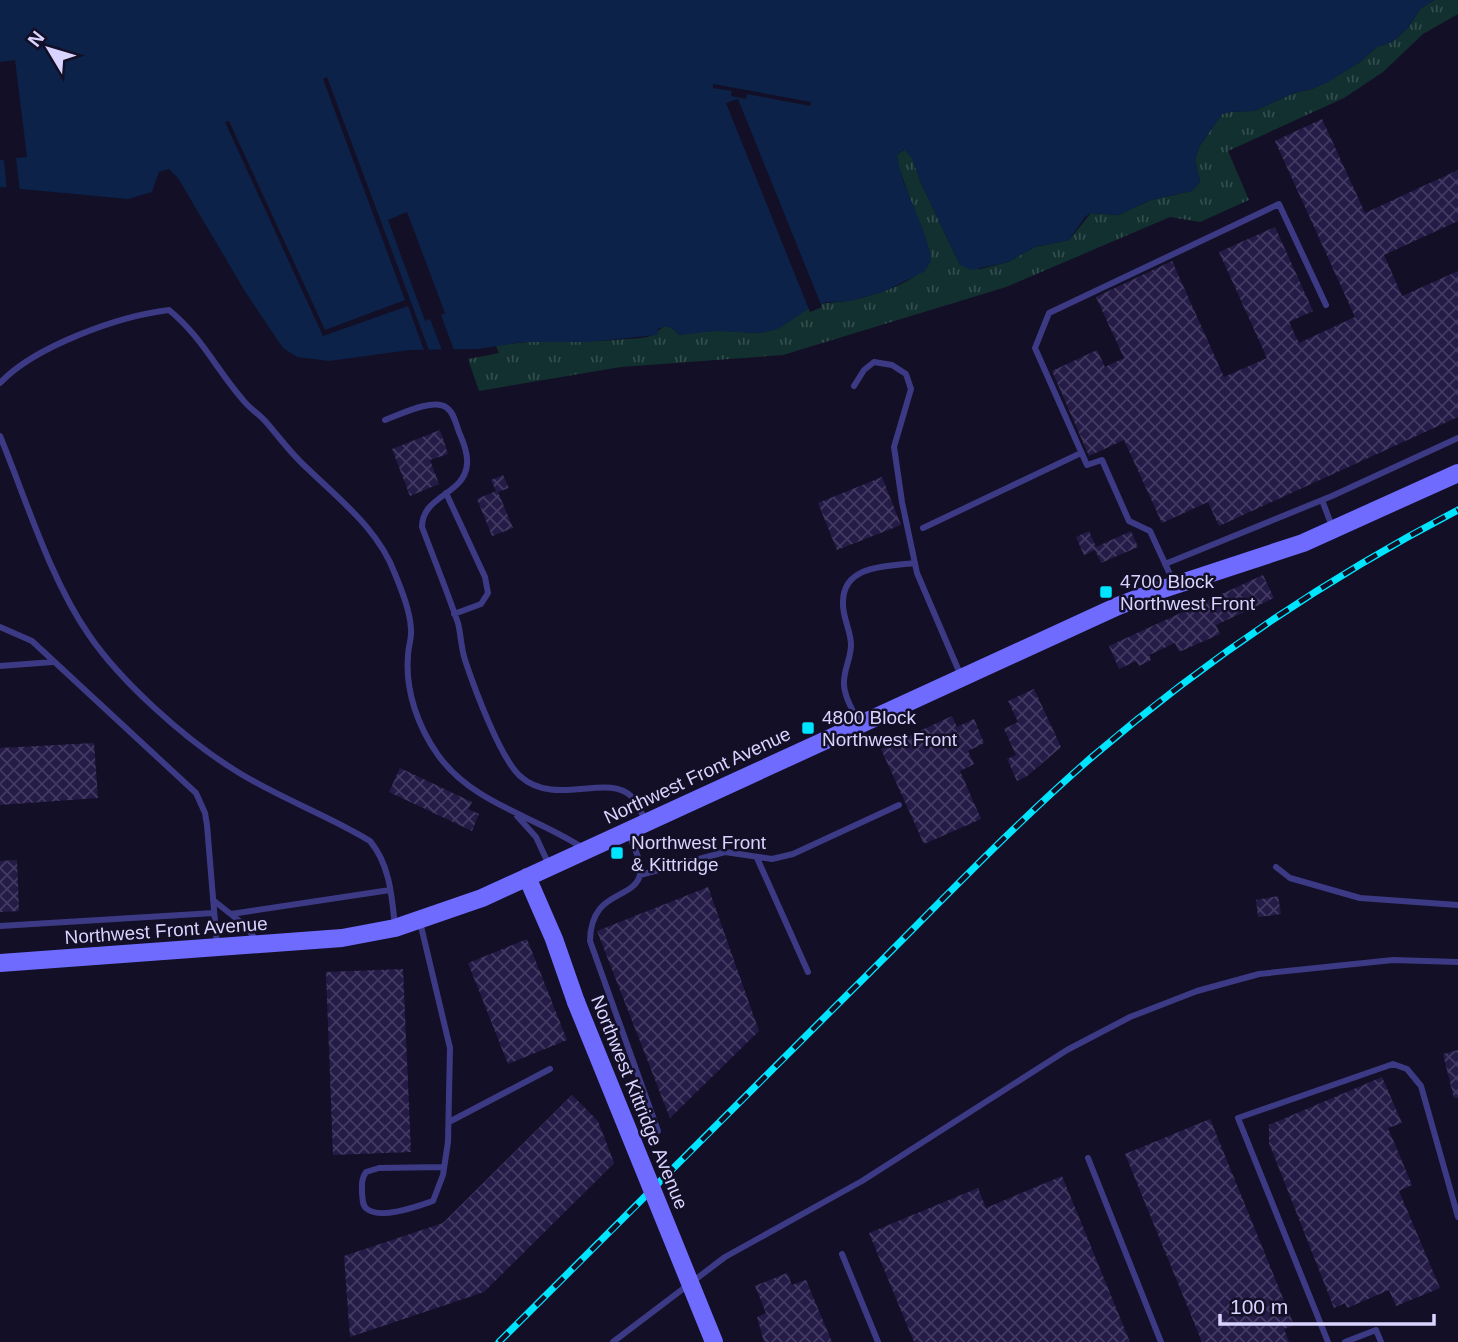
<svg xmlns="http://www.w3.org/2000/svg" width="1458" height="1342" viewBox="0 0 1458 1342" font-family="Helvetica,sans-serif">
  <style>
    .grass { fill: url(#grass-tufts) }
    .water { fill: #0c2248 }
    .pier { fill: #130f26 }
    .building { fill: url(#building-cross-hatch) }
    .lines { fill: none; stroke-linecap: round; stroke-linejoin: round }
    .lane { stroke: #3d3a85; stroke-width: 6 }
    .secondary { stroke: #6f6bff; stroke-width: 18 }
    .rail-casing { stroke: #00e5ff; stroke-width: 7 }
    .rail { stroke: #130f26; stroke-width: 4.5; stroke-dasharray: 13; stroke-linecap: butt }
    .secondary-bridge { stroke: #6f6bff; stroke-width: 18 }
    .poi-dot { fill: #00e5ff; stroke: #130f26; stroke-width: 2.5 }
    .labels { text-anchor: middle; stroke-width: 5; stroke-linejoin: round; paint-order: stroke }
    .poi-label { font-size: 19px; fill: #d9d4ff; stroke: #130f26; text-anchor: start }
    .street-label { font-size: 19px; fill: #d9d4ff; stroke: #130f26 }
  </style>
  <defs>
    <pattern id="grass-tufts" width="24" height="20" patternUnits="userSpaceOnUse" patternTransform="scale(1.75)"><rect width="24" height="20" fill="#12302f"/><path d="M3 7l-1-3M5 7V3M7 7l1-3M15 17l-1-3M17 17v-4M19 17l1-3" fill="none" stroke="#344d4e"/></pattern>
    <pattern id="building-cross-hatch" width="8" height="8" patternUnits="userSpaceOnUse" patternTransform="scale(1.75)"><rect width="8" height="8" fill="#241b47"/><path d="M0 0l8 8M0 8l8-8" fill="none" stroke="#433b63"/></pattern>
  </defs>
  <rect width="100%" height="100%" fill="#130f26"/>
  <path class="grass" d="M1434 0H1458V14L1423 34 1383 72 1344 98 1228 151 1249 200 1200 222 1170 217 1006 287 783 355 621 367 479 391 468 359 499 353 496 346C538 338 583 344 626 339 632 339 641 338 647 337 662 333 663 317 679 335 695 333 711 330 727 331 739 331 752 334 764 332 783 329 795 315 811 307 825 301 839 303 853 300 874 296 933 278 930 253L899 168 897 155 905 149 912 158 921 183 960 265 980 269 1008 262 1035 247 1069 240 1091 213 1118 215 1151 200 1192 191 1200 182 1195 160 1199 147 1222 114 1230 112 1254 111 1294 93 1312 89 1327 82 1360 62 1377 47 1392 42 1408 28 1420 9Z"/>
  <path class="water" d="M0 0H1434L1420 9 1408 28 1392 42 1377 47 1360 62 1328 82 1312 89 1294 93 1254 111 1230 112 1222 114 1199 147 1195 160 1200 182 1192 191 1151 200 1118 215 1091 213 1085 217 1069 240 1035 247 1008 262 971 270 960 265 921 183 912 158 904 149 897 155C902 193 927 224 931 261L925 271 883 292 850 301 827 302 811 307 778 329 761 333 713 331 679 335C673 328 668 324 658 329L657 335 588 342H523L478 349 410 350 329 361 297 357 283 348 246 293 178 178 169 169 159 172 152 192 128 199 0 187Z"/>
  <path class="pier" d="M15 60 27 157 16 158 20 193 7 192 4 160H0V62Z
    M327 77 430 353H425L408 306 323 336 225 122 229 121 325 330 405 300 323 79Z
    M713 84 811 102 810 106 747 94 746 99 731 96 732 91 713 88Z
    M738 99 822 307 810 312 726 103Z
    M407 212 445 313 441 315 455 353H443L430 319 425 321 388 220Z"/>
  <path class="building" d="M1322 119 1365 213 1458 170V221L1384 255 1402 296 1458 271V417L1219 526 1208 502 1162 523 1124 440 1089 456 1052 371 1097 350 1105 367 1124 358 1096 297 1172 261 1224 377 1267 358 1219 252 1275 227 1313 311 1289 322 1299 343 1355 317 1275 141Z
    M440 430 448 454 430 460 439 484 410 496 392 449Z
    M503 475 509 488 498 492 513 528 492 536 477 499 496 491 491 480Z
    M882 477 901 525 837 550 818 503Z
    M1089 531 1096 547 1131 531 1138 547 1101 563 1095 550 1084 555 1076 537Z
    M1263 575 1274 598 1216 625 1220 634 1179 652 1175 643 1149 655 1151 660 1139 666 1136 661 1119 669 1109 646Z
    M1034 689 1061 747 1026 777 1017 781 1007 759 1016 755 1004 729 1018 722 1008 701Z
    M952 716 957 727 974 719 984 743 968 751 974 764 960 771 981 819 924 844 881 749Z
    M94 743 98 798 0 805V748Z
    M400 768 472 802 468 809 479 814 472 831 389 792Z
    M17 860 19 911 0 912V861Z
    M708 887 759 1031 670 1118 597 931Z
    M1278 896 1281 914 1258 917 1256 900Z
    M527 939 567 1040 508 1064 468 963Z
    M403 969 411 1152 333 1155 326 972Z
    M1458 1050V1098H1454L1443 1054Z
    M1382 1077 1402 1123 1388 1128 1412 1185 1399 1191 1440 1288 1396 1306 1389 1290 1347 1308 1345 1303 1334 1308 1269 1143V1125Z
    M572 1095 598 1121 614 1163 484 1292 350 1337 344 1256 443 1223Z
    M1210 1119 1294 1325 1284 1329 1289 1342H1202L1125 1154Z
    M1062 1176 1130 1342H914L869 1233 978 1188 986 1208Z
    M787 1273 792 1285 806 1280 832 1342H764L757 1317 766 1313 755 1286Z"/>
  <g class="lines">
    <path class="lane" d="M0 383C35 346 119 316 169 310 202 337 216 369 243 400 249 408 259 414 266 422 280 438 292 455 308 469 340 500 379 530 395 574 402 591 410 611 411 629 412 638 408 647 408 656 405 690 418 727 438 755 473 804 535 816 583 848
      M854 386 864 370 874 362 892 365 906 374 911 389 894 447 902 502 917 573 961 676
      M385 420C399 415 434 397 447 408 454 413 456 424 459 432 463 442 468 453 467 464 465 495 422 495 422 527 434 559 447 591 458 623 461 635 461 648 465 660 474 687 500 758 520 776 555 808 608 772 632 797 638 803 641 813 645 820
      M0 436C26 499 50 579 89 635 121 682 185 739 233 769 276 797 326 814 370 841 390 865 392 897 395 927
      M446 493 485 577 488 593 481 604 454 614
      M1322 500 1333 529
      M923 528 1081 453
      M1165 564 1332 496 1458 438
      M1174 583 1150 531 1129 521 1102 460 1087 465 1035 348 1049 313 1279 204 1326 305
      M0 627 32 641 196 793 205 813 207 825 217 946
      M0 666 53 662
      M858 722C853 710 843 695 844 682 844 669 851 658 851 645 851 630 842 617 843 602 843 565 887 566 915 563
      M517 816 536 837 549 865
      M628 832C632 843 643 863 640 875 633 901 591 889 590 941L658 1131
      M757 858 808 972
      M1276 867 1290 878 1360 898 1458 905
      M640 875 725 852 772 859 793 854 899 805
      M213 900 247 927 257 942
      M231 914 390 890
      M420 922 450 1048 448 1142 443 1175 433 1201C418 1206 381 1220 367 1209 362 1206 363 1199 362 1194 362 1185 361 1179 366 1172L379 1168 444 1167
      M0 926 214 913
      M449 1122 550 1069
      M1088 1158 1161 1342
      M842 1254 878 1342
      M613 1342 725 1257 862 1181 1067 1050 1130 1017 1197 991 1259 974 1393 960 1458 962
      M1328 1342 1238 1118 1393 1064 1407 1069 1421 1086 1458 1217
      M1345 1342 1376 1330 1381 1342"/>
    <path class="secondary" d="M527 877 554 939 576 1002
      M0 963 342 938 395 928 482 898 1118 606 1160 590 1303 543 1458 473"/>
    <g class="rail-casing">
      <path id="rail" d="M499 1342C617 1225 735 1107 853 989 932 911 1008 830 1092 757 1204 661 1327 578 1458 510"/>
    </g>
    <use href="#rail" class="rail"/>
    <path class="secondary-bridge" d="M576 1002 714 1342"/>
  </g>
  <g class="poi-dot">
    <rect x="1099" y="585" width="14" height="14" rx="3.5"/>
    <rect x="801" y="721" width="14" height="14" rx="3.5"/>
    <rect x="610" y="846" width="14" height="14" rx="3.5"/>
  </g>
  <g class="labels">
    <g class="poi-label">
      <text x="1120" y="588">4700 Block<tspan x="1120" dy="22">Northwest Front</tspan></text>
      <text x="822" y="724">4800 Block<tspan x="822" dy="22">Northwest Front</tspan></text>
      <text x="631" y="849">Northwest Front<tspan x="631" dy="22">&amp; Kittridge</tspan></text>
    </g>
    <g class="street-label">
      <text transform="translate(697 775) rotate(-25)" y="7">Northwest Front Avenue</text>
      <text transform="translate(166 930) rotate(-4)" y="7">Northwest Front Avenue</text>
      <text transform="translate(640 1102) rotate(68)" y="7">Northwest Kittridge Avenue</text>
    </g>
  </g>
  <g transform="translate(49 49) rotate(308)" stroke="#130f26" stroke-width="5" paint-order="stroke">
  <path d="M0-5L12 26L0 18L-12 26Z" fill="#d9d4ff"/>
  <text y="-10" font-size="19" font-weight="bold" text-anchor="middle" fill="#d9d4ff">N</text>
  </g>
  <path d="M1220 1314v10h214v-10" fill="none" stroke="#d9d4ff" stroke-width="3.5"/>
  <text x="1230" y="1314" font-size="21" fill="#d9d4ff" stroke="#130f26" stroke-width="5" paint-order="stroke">100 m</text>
</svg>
